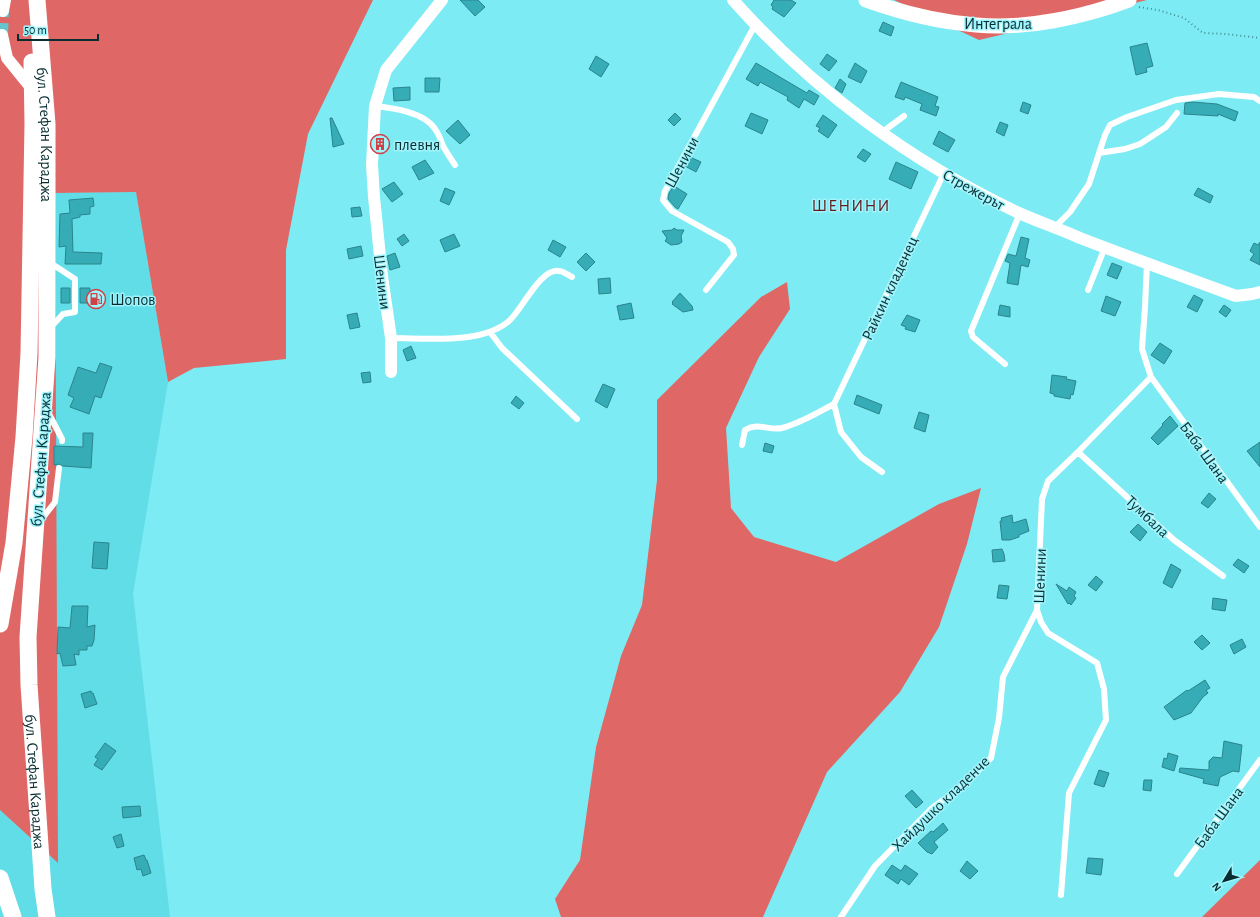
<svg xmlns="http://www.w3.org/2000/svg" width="1260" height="917" viewBox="0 0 1260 917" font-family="'Alegreya Sans',sans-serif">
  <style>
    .built { fill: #61dde7 }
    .forest { fill: #df6866 }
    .building { fill: #36acb6; stroke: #2c848b }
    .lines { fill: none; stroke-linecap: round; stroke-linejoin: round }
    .minor-tunnel { stroke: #65c5cd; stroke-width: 12; stroke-dasharray: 12 6; stroke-linecap: butt }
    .path { stroke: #449096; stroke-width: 2; stroke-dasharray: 1 3; stroke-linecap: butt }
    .service { stroke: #fff; stroke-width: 6 }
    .minor { stroke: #fff; stroke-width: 12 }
    .tertiary { stroke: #fff; stroke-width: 15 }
    .secondary { stroke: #fff; stroke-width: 17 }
    .labels { text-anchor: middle; stroke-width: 3; stroke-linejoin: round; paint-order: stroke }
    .street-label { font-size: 16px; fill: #082d31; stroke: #a0f4fc }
    .poi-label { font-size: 16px; fill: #082d31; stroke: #a0f4fc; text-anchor: start }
    .neighbourhood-label { font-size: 17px; letter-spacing: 1px; fill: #631d1f; stroke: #a0f4fc }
  </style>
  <rect width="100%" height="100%" fill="#7cebf4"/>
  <path class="built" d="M136 192 168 382 133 594 170 917H0V810L57 862 55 193Z"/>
  <path class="forest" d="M0 0H373L308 134 286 250V359L194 368 168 382 136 192 55 193 58 863 0 810Z
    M894 0H1147L979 40Z
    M787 282 790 309 759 357 726 428 731 508 754 537 836 562 939 504 981 488 967 544 939 627 900 692 827 772 763 917H561L555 899 580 860 596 747 621 656 642 605 657 480V400L761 297Z
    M1260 860V917H1202Z"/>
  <path class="building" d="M460 0H478L485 7 475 16Z
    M774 0H791L796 3 784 17 772 9 773 7 771 5Z
    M883 22 894 27 891 36 879 31Z
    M1147 43 1153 66 1146 68 1147 72 1136 75 1130 47Z
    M827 54 837 61 829 71 820 64Z
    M596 56 609 64 601 77 589 69Z
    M756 63 807 93 809 90 819 96 814 105 804 99 799 108 787 100 788 97 760 82 758 86 746 79Z
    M855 63 867 71 861 83 848 77Z
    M425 78H440L439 92H425Z
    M840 79 846 84 842 93 835 88Z
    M901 82 938 97 935 106 939 107 936 116 920 110 922 104 905 97 904 100 895 97Z
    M410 87V100L394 101 393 88Z
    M1023 102 1031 105 1028 114 1020 111Z
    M1193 102 1217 104 1238 112 1235 121 1218 114V116L1184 114 1185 103Z
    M675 113 681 119 674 126 668 120Z
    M751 113 768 120 762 134 745 126Z
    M823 115 837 125 828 138 818 131 820 128 816 126Z
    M330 118H332L344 144 333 147Z
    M458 120 470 135 460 144 446 131Z
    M1000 122 1008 125 1004 136 996 132Z
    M939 131 955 140 948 152 933 144Z
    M863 149 871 154 865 162 857 157Z
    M690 157 701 162 696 172 685 166Z
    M425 160 434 173 419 180 412 167Z
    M896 162 918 172 911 189 889 179Z
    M394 182 403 194 392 202 382 189Z
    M674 186 687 194 678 209 675 207 668 199 669 193Z
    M445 188 455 192 449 205 440 201Z
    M1198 188 1213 196 1210 203 1194 195Z
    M93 198 94 206 90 207V214L80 215V217L72 219 73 252 102 253 101 264H65L66 246 59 247 60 214 70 213 69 200Z
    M360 207 362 216 352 217 351 208Z
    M674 228 677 230H684L681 236 682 242 679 244 671 245 665 241 667 238 662 231 672 230Z
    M404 234 409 241 402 246 397 239Z
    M454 234 460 246 445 252 440 240Z
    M1021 237 1029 239 1025 258 1030 260 1028 267 1021 265 1018 285 1007 283 1010 263 1005 261 1008 254 1016 256Z
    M553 240 566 247 560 257 548 250Z
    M1260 242V265L1250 260 1254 254 1250 251 1254 243 1258 245Z
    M361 246 363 256 349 259 347 249Z
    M395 253 400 267 390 270 387 256Z
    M586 253 595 262 586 271 577 262Z
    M1112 263 1122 267 1117 279 1107 275Z
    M610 278 611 293 599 294 598 279Z
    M61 288H70V303H61Z
    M80 288H90L89 303H80Z
    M680 293 692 306 693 310 683 312 672 304 673 303 672 302Z
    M1194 295 1203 300 1197 312 1187 307Z
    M1106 296 1121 302 1115 316 1101 311Z
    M631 303 634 318 620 320 617 306Z
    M1000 305 1010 307V317L998 315Z
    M1224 305 1231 310 1226 317 1219 312Z
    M357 313 360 327 350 329 347 315Z
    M907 315 920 320 915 332 905 329 906 327 901 325Z
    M1160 343 1172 351 1164 364 1151 355Z
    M411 346 416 358 407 361 403 350Z
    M100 363 112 367 101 398 95 396 89 414 70 407 74 398 68 395 78 367 96 373Z
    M370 372 371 382 363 383 361 373Z
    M1052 375 1067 377 1066 379 1076 381 1073 395 1071 394 1070 399 1054 396V394L1050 393Z
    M603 384 615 389 607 408 595 401Z
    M857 395 882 405 879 414 854 404Z
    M516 396 524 403 519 409 511 403Z
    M919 412 929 415 925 432 914 428Z
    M1170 416 1178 426 1158 445 1151 438 1163 425 1162 424Z
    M83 433H93L91 468 63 466 59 464 54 465V446L83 447Z
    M1260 442V467L1247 451Z
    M765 443 774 446 772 453 763 451Z
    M1209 493 1216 499 1208 508 1201 503Z
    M1012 515 1013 523 1026 519 1029 531 1019 535V537L1010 540H1002L1000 521H1002L1001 518Z
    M1138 524 1147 532 1140 541 1130 532Z
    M94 542 109 543 107 569 92 568Z
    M1002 549 1004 554 1005 561 993 562 992 550Z
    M1238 559 1249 566 1244 573 1233 565Z
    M1171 564 1181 570 1172 588 1163 583Z
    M1096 576 1103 582 1096 591 1088 585Z
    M1056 584 1067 591 1069 587 1076 592 1074 596 1076 598 1071 605 1069 603 1068 604Z
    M999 585 1009 586 1007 599 997 598Z
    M1213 598 1227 600 1225 611 1212 609Z
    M72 606H88L87 627 95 625 94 640 92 646H87V650H79V655L74 654 76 665 63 666 60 653 57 654 58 627 70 628Z
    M1202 635 1210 643 1202 650 1194 642Z
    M1242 639 1246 647 1234 654 1230 645Z
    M1205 680 1210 688 1206 690 1208 693 1203 697 1191 713 1174 720 1164 707 1187 690 1188 691Z
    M91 691 92 693H93L97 704 85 708 81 694Z
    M1224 741 1242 745 1239 772 1233 771 1220 777 1218 786 1203 783 1204 779 1179 772 1180 768 1209 770V761L1213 757 1222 758Z
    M105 743 116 751 102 770 94 765 98 759 95 757Z
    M1168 753 1178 756 1174 771 1162 767 1164 758 1167 759Z
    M1099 770 1109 773 1104 787 1094 784Z
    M1144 780H1152L1151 791 1143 790Z
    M912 790 923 802 916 808 905 796Z
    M140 806 141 816 123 818 122 807Z
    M943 823 948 830 934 842 938 847 932 854 927 852 918 843 931 831 933 832Z
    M121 834 124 846 117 848 113 837Z
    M144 855 146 860H147L151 873 143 876 141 869 137 870 134 858Z
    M1088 858 1103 859 1101 875 1086 873Z
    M967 861 978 871 970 879 960 871Z
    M892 865 901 871 905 865 918 874 909 885 901 879 898 884 885 875Z"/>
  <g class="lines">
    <path class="minor-tunnel" d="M2 35 3 11"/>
    <path class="path" d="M1139 7 1158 10 1184 18 1203 33 1226 34 1260 38"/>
    <path class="service" d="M375 106C393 108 424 112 435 129 439 134 441 140 443 146 447 153 451 159 455 165
      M881 133 904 116
      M1099 153 1125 149 1140 144 1166 127 1177 113
      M1055 227 1070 212 1089 184 1105 135 1110 125 1127 117 1176 100 1219 94 1254 97 1260 101
      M49 262 75 279V312L63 314 50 328
      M706 290 734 255 733 249 728 242 672 211 663 200 665 191 755 25
      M1088 290 1105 247
      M490 332 502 348 577 419
      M391 338C426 338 481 345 509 321 522 310 540 268 559 271 563 271 568 275 572 277
      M1005 364 973 337 971 331 1020 213
      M1151 377 1260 527
      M834 404 944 173
      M834 404 841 432 861 457 882 472
      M48 412 62 439V441
      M742 445 745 430C759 422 769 431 782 428 801 423 817 413 834 404
      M1078 452 1174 540 1223 576
      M41 520 55 502 59 468
      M1177 874 1260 760
      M1061 895 1069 793 1106 720 1104 689 1097 663 1048 633 1041 622 1037 610 1042 499 1048 481 1078 452 1151 377 1142 349 1145 307 1147 263
      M841 917 875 866 931 809 963 785 991 758 999 718 1003 677 1037 610"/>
    <path class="minor" d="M733 0C812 89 911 162 1019 213 1039 222 1060 229 1080 238 1132 258 1184 277 1236 296L1252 294 1260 292
      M3 11 5 0
      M2 35 7 58 33 90
      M391 372V338L382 276 374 197 372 165 375 106 386 70 442 0"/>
    <path class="tertiary" d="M866 0C902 13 938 22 976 25 1024 30 1084 17 1129 0"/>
    <g class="secondary">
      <path id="s1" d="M37 0 47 124V357L28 637 29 685 43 889 47 917"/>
      <path d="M0 624 14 543 24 437 29 353 33 124 32 62"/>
      <path d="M0 878 13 917"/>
    </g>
  </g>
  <defs>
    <g id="building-ring" transform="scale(1)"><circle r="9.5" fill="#a0f4fc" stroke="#d04145" stroke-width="1.5"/><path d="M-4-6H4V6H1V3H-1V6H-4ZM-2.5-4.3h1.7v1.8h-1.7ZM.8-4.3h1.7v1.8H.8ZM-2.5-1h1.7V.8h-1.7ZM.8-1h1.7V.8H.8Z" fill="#d04145"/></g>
    <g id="fuel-ring" transform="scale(1)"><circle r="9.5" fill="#a0f4fc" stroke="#d04145" stroke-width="1.5"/><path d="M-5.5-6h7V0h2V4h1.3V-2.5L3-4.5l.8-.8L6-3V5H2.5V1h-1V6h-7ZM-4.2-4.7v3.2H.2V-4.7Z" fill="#d04145"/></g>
  </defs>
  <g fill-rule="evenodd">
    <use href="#building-ring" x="380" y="144"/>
    <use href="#fuel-ring" x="96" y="299"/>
  </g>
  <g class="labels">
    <g class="street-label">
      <text x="998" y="29">Интеграла</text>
      <text dy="6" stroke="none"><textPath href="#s1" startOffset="135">бул. Стефан Караджа</textPath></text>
      <text transform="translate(681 162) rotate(-62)" y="6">Шенини</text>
      <text transform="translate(974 189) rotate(29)" y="6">Стрежерът</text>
      <text transform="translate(383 282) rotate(83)" y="6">Шенини</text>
      <text transform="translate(889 288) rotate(-65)" y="6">Райкин кладенец</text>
      <text transform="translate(1205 452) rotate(54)" y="6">Баба Шана</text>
      <text transform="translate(40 459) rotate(-86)" y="6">бул. Стефан Караджа</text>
      <text transform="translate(1148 516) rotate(43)" y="6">Тумбала</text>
      <text transform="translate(1039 576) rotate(-88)" y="6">Шенини</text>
      <text dy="6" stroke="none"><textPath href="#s1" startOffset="783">бул. Стефан Караджа</textPath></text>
      <text transform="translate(940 803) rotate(-44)" y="6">Хайдушко кладенче</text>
      <text transform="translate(1218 817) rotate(-54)" y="6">Баба Шана</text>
    </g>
    <g class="poi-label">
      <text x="394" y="150">плевня</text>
      <text x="110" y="305">Шопов</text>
    </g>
    <g class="neighbourhood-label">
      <text x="851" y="211">ШЕНИНИ</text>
    </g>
  </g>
  <g transform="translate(1224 881) rotate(232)" stroke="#a0f4fc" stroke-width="3" paint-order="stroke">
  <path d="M0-3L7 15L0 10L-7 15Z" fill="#082d31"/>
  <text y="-6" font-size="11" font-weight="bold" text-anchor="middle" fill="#082d31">N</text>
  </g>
  <path d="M18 34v6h80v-6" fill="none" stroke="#082d31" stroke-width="2"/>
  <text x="24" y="34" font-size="12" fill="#082d31" stroke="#a0f4fc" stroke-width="3" paint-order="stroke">50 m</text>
</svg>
